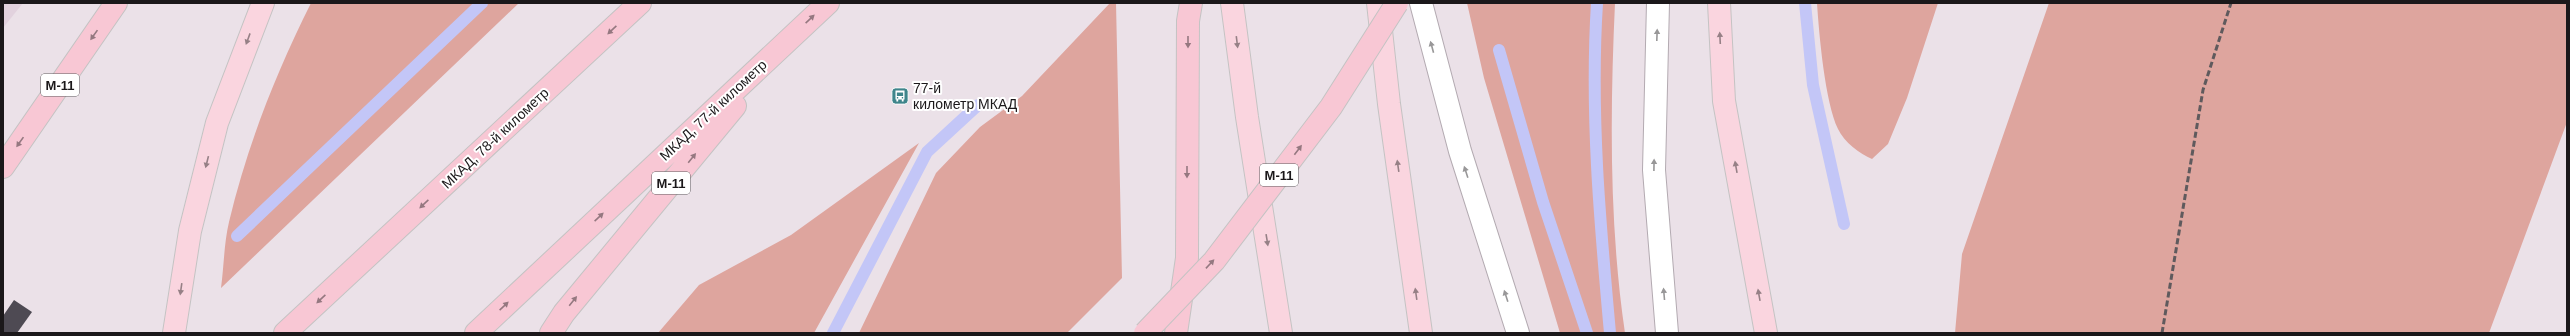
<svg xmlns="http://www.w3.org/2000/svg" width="2570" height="336" viewBox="0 0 2570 336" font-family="Helvetica,sans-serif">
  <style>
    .built { fill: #e2d2de }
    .green { fill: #dea59e }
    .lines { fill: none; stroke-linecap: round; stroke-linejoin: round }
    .stream { stroke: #c3c6f7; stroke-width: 12 }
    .building { fill: #4e4a53 }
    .secondary-casing { stroke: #b3aab1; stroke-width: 24 }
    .primary-casing { stroke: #c4c3c3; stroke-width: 24 }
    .trunk-casing { stroke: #c4c3c3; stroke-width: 24 }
    .secondary { stroke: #fff; stroke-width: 22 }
    .primary { stroke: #fad5df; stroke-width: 22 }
    .trunk { stroke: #f8c7d4; stroke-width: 22 }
    .rail { stroke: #5f5a5d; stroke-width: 3; stroke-dasharray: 6 3; stroke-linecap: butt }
    .trunk-bridge-casing { stroke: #c4c3c3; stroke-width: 24; stroke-linecap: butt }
    .trunk-bridge { stroke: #f8c7d4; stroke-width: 22 }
    .oneway { fill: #957880 }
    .oneway2 { fill: #989798 }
    .oneway3 { fill: #968086 }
    .labels { text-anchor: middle; stroke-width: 4; stroke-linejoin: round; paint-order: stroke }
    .shield { fill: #fff; stroke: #5f5d5f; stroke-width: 1 }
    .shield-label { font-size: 13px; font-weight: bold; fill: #1b181a }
    .poi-label { font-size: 14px; fill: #1b181a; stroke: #fff; text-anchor: start }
    .street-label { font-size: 14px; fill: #1b181a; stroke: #fff }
  </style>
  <rect width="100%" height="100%" fill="#ebe1e8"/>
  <path class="built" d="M3 3H23L3 28Z"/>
  <path class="green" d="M311 3H519L221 288C224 266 224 243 229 222 247 146 276 73 311 3Z
    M1110 3H1116L1122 278 1067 333H859L936 173 980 127 1022 96Z
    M1467 3H1615C1610 112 1609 225 1625 333H1560L1484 78Z
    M1817 3H1938L1907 98 1888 144 1872 159C1860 154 1844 142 1838 129 1825 102 1819 34 1817 3Z
    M2049 3H2567V122L2489 333H1955L1962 254Z
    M919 143 814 333H658L699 285 791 235Z"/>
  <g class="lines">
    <path class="stream" d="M1597 3C1590 113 1600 223 1610 333
      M1805 3 1813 85 1844 224
      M1499 50 1543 202 1587 333
      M237 236 482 3
      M833 333 927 152 978 105"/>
  </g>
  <path class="building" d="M14 300 32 312 17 333H3V316Z"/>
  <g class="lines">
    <g class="secondary-casing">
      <path id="secondary" d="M1421 3 1460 151 1518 333
        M1658 3 1654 170 1667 333"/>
    </g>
    <g class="primary-casing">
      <path id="primary" d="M1232 3 1247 117 1281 333
        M1378 3 1389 104 1421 333
        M1719 3 1724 101 1766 333
        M174 333 190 231 217 123 263 3"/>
    </g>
    <g class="trunk-casing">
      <path id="trunk" d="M3 167 116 3
        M285 333 640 3
        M476 333 828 3
        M551 333 564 313 735 106
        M1176 333 1187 258 1188 21 1191 3"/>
    </g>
    <use href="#secondary" class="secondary"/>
    <use href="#primary" class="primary"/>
    <use href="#trunk" class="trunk"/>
    <path class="rail" d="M2162 333 2203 90 2231 3"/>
    <g class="trunk-bridge-casing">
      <path id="trunk-bridge" d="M1145 333 1214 261 1331 107 1397 3"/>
    </g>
    <use href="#trunk-bridge" class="trunk-bridge"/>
  </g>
  <defs><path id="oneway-solid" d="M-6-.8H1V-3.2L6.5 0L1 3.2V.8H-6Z"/></defs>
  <g class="oneway">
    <use href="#oneway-solid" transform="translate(810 19) rotate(-43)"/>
    <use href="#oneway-solid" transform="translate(612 30) rotate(137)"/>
    <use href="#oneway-solid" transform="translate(94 35) rotate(125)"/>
    <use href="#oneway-solid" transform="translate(1188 42) rotate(90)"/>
    <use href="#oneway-solid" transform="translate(20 142) rotate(125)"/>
    <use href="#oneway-solid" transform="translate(1298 150) rotate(-53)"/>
    <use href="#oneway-solid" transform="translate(692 158) rotate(-51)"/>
    <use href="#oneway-solid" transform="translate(1187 172) rotate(90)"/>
    <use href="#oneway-solid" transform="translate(424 204) rotate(137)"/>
    <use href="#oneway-solid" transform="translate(599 217) rotate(-43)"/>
    <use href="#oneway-solid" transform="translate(1210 264) rotate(-47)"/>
    <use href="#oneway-solid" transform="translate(321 299) rotate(137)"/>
    <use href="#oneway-solid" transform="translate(573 301) rotate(-51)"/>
    <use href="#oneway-solid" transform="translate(504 306) rotate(-43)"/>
  </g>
  <g class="oneway2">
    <use href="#oneway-solid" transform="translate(1657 35) rotate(-88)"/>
    <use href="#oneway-solid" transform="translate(1432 47) rotate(-105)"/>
    <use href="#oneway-solid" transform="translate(1654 165) rotate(-89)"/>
    <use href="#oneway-solid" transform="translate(1466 172) rotate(-108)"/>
    <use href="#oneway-solid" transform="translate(1664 294) rotate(-95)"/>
    <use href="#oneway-solid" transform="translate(1506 296) rotate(-108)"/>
  </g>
  <g class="oneway3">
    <use href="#oneway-solid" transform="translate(1720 38) rotate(-93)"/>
    <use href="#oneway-solid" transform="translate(248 39) rotate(110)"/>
    <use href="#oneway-solid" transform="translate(1237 42) rotate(83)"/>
    <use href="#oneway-solid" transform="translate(207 162) rotate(104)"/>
    <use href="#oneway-solid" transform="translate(1398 166) rotate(-98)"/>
    <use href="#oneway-solid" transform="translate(1736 167) rotate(-100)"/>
    <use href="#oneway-solid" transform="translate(1267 240) rotate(81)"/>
    <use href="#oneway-solid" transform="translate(181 289) rotate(98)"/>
    <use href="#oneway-solid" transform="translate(1416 294) rotate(-98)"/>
    <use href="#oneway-solid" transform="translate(1759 295) rotate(-100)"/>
  </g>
  <defs>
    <g id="bus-square" transform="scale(0.9)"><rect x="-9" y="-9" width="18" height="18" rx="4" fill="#3e858b" stroke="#fff"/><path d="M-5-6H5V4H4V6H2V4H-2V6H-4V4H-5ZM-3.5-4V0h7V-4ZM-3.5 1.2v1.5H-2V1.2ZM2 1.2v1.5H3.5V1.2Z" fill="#fff"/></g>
  </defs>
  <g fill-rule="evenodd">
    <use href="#bus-square" x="900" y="96"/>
  </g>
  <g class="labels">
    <g class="shield">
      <rect x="41" y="74" width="38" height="22" rx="3"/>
      <rect x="1260" y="164" width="38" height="22" rx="3"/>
      <rect x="652" y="172" width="38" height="22" rx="3"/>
    </g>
    <g class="shield-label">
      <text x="60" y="90">М-11</text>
      <text x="1279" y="180">М-11</text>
      <text x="671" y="188">М-11</text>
    </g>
    <g class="poi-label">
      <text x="913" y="93">77-й<tspan x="913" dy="16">километр МКАД</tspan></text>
    </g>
    <g class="street-label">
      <text transform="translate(713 110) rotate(-43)" y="5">МКАД, 77-й километр</text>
      <text transform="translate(495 138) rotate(-43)" y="5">МКАД, 78-й километр</text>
    </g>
  </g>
  <rect width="2570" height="336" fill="none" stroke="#1b181a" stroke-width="8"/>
</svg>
